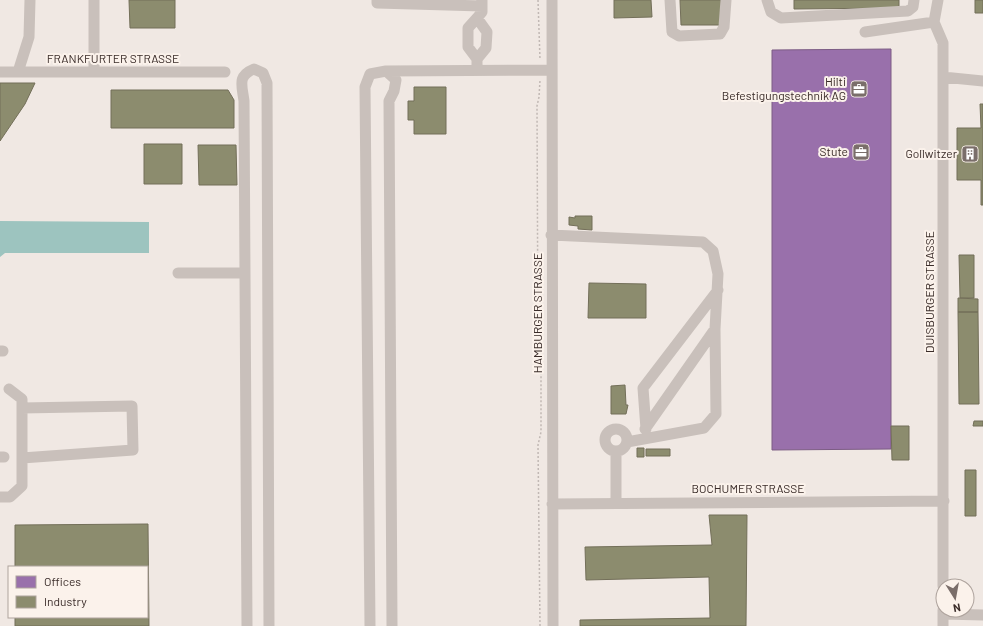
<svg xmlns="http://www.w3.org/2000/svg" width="983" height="626" viewBox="0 0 983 626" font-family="Barlow,sans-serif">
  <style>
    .water { fill: #9dc4bf }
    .offices { fill: #9970ab; stroke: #7c5c84 }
    .industry { fill: #8c8c6e; stroke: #736f59 }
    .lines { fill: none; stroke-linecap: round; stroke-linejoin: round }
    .path { stroke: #c1b8b4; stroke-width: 1.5; stroke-dasharray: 2 2; stroke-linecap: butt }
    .minor { stroke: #c9c0bb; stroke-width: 11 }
    .labels { text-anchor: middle; stroke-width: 4; stroke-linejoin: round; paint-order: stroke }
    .street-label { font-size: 12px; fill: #3a2c29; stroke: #fbf2eb }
    .poi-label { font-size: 12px; fill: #3a2c29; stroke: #fbf2eb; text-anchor: end }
  </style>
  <rect width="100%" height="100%" fill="#f0e8e3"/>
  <path class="water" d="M0 221 149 222V253H5L0 257Z"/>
  <path class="offices" d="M891 49V449L772 450V50Z"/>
  <path class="industry" d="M129 0H175V28H130Z
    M614 0H651L652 17 614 18Z
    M680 0H721V25H681Z
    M794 0H899V8L794 9Z
    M975 0H983V13H975Z
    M0 83H35L25 104 0 141Z
    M414 87H446V134H414V120H408V101H414Z
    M111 90H228L234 100V128H111Z
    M980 104H983V205H981V180H957V128H981Z
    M144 144H182V184H144Z
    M198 145H236L237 185H199Z
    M575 216H592V230L578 229V226L569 225V217L575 218Z
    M959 255H974V298H960Z
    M589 283 646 284V318H588Z
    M958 298 978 299V312H958Z
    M958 312H978L979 404H959Z
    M625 385 626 405H628L626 414H611V386Z
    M974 421H983V426H973Z
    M891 426H909V460H892Z
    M637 448H644V457H637Z
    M646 449H670V456H646Z
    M965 470H976V516H965Z
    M709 515H747L746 626H580V620L710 618 709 577 586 580 585 547 712 545Z
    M148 524 149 626H15V617H147V567H15V525Z"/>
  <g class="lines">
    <path class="path" d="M538 0 540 60
      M540 626 538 445 541 432V363L538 352 537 106 539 97 540 80"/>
    <path class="minor" d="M377 0V3L482 6
      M552 0 553 626
      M670 0 672 32 679 36 720 34 724 27 726 0
      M767 0 771 12 781 18 908 11 913 7 914 0
      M938 0 934 22 943 43V586
      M865 32 934 22
      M477 59 468 47V28L477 18
      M477 70V59L486 48 487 32 477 18 482 12V0
      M386 71 551 70
      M0 72H225
      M18 72 29 37 30 0
      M94 72V0
      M943 77 983 81
      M551 235 703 242 713 251 718 274 715 329 716 414 704 428 627 442
      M178 273H245
      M0 351H3
      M22 408 132 406 133 450 22 458
      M645 429 715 329
      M646 429 643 388 718 290
      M605 440a11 11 0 1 1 22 0a11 11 0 1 1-22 0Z
      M616 451V503
      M0 457H4
      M0 497H10L22 486V399L9 389
      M552 504 944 501
      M943 614 983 615
      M247 626 244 101C242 85 237 76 254 69L263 73 267 83 269 626
      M370 626 365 87 370 74 386 71 396 80 394 91 389 101 392 626
      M943 626V610"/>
  </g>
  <defs>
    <g id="office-square" transform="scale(0.9)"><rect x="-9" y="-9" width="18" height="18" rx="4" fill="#7a6e6a" stroke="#fbf2eb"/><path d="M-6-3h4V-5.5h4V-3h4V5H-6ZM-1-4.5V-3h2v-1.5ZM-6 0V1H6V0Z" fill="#fff"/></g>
    <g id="building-square" transform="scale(0.9)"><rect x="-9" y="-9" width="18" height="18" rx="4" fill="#7a6e6a" stroke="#fbf2eb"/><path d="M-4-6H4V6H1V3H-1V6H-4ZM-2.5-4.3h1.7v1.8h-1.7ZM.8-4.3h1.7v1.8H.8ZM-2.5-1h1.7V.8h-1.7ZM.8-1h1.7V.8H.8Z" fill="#fff"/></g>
  </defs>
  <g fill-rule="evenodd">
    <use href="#office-square" x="859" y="89"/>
    <use href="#office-square" x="861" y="152"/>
    <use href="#building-square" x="970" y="154"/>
  </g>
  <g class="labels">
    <g class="street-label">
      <text x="113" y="63">FRANKFURTER STRASSE</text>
      <text transform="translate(930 292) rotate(-90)" y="4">DUISBURGER STRASSE</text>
      <text transform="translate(538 313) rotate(-90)" y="4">HAMBURGER STRASSE</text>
      <text x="748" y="493">BOCHUMER STRASSE</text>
    </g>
    <g class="poi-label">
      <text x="846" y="86">Hilti<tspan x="846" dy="14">Befestigungstechnik AG</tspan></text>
      <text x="848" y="156">Stute</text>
      <text x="957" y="158">Gollwitzer</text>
    </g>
  </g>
  <rect x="8" y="566" width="140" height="52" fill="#fbf2eb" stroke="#aea39d"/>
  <rect x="16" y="576" width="20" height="12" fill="#9970ab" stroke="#aea39d"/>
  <text x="44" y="586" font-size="12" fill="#3a2c29">Offices</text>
  <rect x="16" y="596" width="20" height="12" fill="#8c8c6e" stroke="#aea39d"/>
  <text x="44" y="606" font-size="12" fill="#3a2c29">Industry</text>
  <g transform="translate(955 598) rotate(169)"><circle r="19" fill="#fbf2eb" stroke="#aea39d"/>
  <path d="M0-3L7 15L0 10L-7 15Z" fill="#7a6e6a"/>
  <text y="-6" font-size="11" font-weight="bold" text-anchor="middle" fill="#3a2c29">N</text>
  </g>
</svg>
